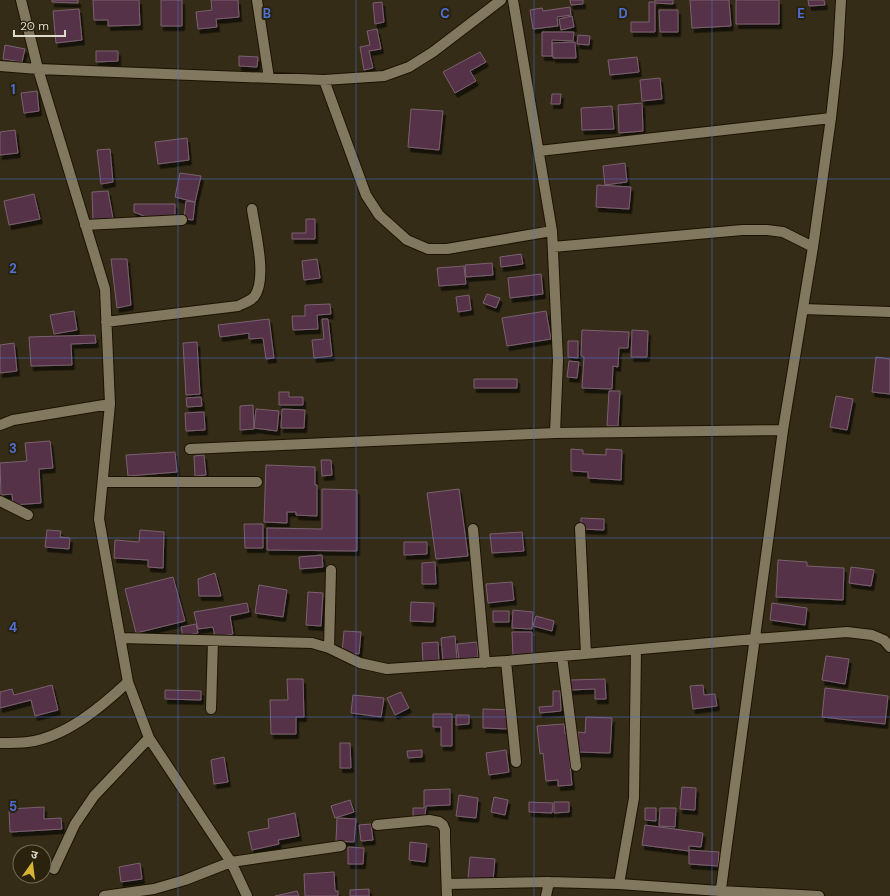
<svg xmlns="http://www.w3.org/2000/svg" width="890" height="896" viewBox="0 0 890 896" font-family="'DM Sans','Noto Sans Devanagari',sans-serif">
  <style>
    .building { fill: #553247; stroke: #7a616f; filter: url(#shadow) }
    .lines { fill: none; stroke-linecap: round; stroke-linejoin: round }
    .minor-casing { stroke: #1c1401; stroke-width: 12 }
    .minor { stroke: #81785f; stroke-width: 10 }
    .grid { fill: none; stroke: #4d71d5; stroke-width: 1; stroke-opacity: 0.55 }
    .grid-label { font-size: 13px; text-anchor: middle; font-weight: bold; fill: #4d71d5; stroke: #2a220c; stroke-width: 4; stroke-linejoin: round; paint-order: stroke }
  </style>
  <defs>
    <filter id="shadow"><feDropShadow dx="2.5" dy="4.5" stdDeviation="0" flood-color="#0009"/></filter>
  </defs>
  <rect width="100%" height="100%" fill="#342c16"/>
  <path class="building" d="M52 0H78V3L52 2Z
    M93 0H139L140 25 108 26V20H94Z
    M161 0H182V26H161Z
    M211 0H238L239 17 216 19 217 27 198 29 196 12 212 10Z
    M570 0H583V4L571 5Z
    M655 0H673V4L655 3V32H631V22H649V2H655Z
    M690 0H729L731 26 692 28Z
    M736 0H779V24H736Z
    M808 0H824L825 5 809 6Z
    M382 2 384 22 375 24 373 3Z
    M570 7 571 15 557 17 558 26 533 29 530 10 542 8 543 11Z
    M79 9 82 40 56 43 53 11Z
    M659 10H678V32H660Z
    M572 16 574 27 561 30 559 19Z
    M377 29 381 49 369 51 373 68 364 70 360 47 370 45 367 31Z
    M542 32H574L573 41 552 40V56H542Z
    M578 35 590 36 589 45 577 44Z
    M575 42 576 58H553L552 43Z
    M5 45 25 49 22 62 3 59Z
    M96 51H118V61L96 62Z
    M480 52 486 62 470 71 476 81 455 93 443 72Z
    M239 56 258 57 257 67 239 66Z
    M637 57 639 72 610 75 608 60Z
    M660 78 662 99 642 101 640 80Z
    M37 91 39 111 24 113 21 93Z
    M552 94H561L560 104H551Z
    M642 103 643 131 619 133 618 105Z
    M612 106 614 129 582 130 581 108Z
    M411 109 443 111 439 150 408 147Z
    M15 130 18 153 0 155V132Z
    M187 138 189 160 158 164 155 142Z
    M110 149 113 182 101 184 97 150Z
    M625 163 627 182 605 185 603 166Z
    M180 173 201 176 195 202 175 197Z
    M597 185 631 187 629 209 596 207Z
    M108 191 113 218 93 220 92 192Z
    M34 194 40 219 9 225 4 201Z
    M186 201 195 202 193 220 184 219Z
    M134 204H175V219L149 218 134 212Z
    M306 219H315V239H292V233H306Z
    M521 254 523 264 501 267 500 257Z
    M111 259H127L131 305 117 308Z
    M317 259 320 278 304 280 302 261Z
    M492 263 493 275 466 277 465 265Z
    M464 266 466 284 439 286 437 268Z
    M541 274 543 294 510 298 508 278Z
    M487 294 500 298 496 308 483 303Z
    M469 295 471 310 458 312 456 297Z
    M330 304 331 314 317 315 318 329 293 330 292 316H305V305Z
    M74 311 77 330 54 334 50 315Z
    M546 311 551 339 507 346 502 318Z
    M269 319 274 358 266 359 263 338 249 339V333L220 337 218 325Z
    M322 319H328L332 356 314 358 312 340 324 339Z
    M582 330 629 332 628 348H619L618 367 613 366 612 389 582 388 584 357 581 356Z
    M632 330 648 331 647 357H631Z
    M95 335 96 343 71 344 72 365 31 366 29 337Z
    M568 341H578V358L568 357Z
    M197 342 200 394 186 395 183 343Z
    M14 343 17 371 0 373V345Z
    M876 357 890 359V394L872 392Z
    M569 361 579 362 577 378 567 377Z
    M474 379H517V388H474Z
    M609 391H620L618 426H607Z
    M279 392H289V397H303V405H279Z
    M836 396 853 399 847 430 830 427Z
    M201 397 202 406 187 407 186 398Z
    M253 405 254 429 240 430V406Z
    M256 409 279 411 277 431 254 428Z
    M282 409 305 410 304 428H281Z
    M204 412 205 430 186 431 185 413Z
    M50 441 53 468 39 469 41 503 13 505 12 494 1 495 0 463 27 461 25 443Z
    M571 449 583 450V454L606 455V449L622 450 621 480 588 478V472L571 471Z
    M175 452 177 472 128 476 126 455Z
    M204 455 206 475 195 476 194 456Z
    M321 460H331L332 475 322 476Z
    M266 465 315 467V485H317V516L296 515V512H287V523L264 522Z
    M322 489 357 490V551L267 550V528L322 529Z
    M459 489 468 556 436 559 427 493Z
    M581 518 604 519V530L581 529Z
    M244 524H263V548H245Z
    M47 530 61 531 60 537 70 538 69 549 45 547Z
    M140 530 164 532 163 568 148 567V560L114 558 115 540 139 542Z
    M522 532 524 551 492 553 490 534Z
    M404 542H427V554L404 555Z
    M322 555 323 567 300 569 299 557Z
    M778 560 807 562V566L844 568 843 600 776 597Z
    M435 562 436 584H422V563Z
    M851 567 874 570 871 586 849 583Z
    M215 573 221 596H199L198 579Z
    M173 577 185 621 136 633 125 589Z
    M512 582 514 600 488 603 486 584Z
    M259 585 287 590 283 617 255 613Z
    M308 592 323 593 321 626 306 625Z
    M411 602 434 603 433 622 410 621Z
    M247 603 249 612 230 616 233 634 215 637 213 627 198 629 194 612Z
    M772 603 807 608 805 625 770 620Z
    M513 610 533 612 532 629 512 628Z
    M493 611H509V622H493Z
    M536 616 554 621 552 631 533 626Z
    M196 624 198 633 183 636 181 627Z
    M344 631 361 632 359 654 342 652Z
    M512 632H532V656H513Z
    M455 636 457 659 443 661 441 638Z
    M438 642 439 661 423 662 422 643Z
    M477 642 478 657 459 659 457 644Z
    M826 656 849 659 845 684 822 680Z
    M287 679H303L304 717H296V734H271L270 700H288Z
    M605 679 606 699H595V689L570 690V680Z
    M52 685 58 710 35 716 31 700 0 708V692L12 689 14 695Z
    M703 685 704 695 715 694 717 706 693 709 690 686Z
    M825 688 888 696 885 724 822 717Z
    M165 690 201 691V700L165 699Z
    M553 691H560L561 711 540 713 539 707 553 706Z
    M401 692 409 708 395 715 387 698Z
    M353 695 384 698 381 717 351 713Z
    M483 709 510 710V729L483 728Z
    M433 714H452V746H441V727H433Z
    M456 715H469V724L456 725Z
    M586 717 612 718 610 753 577 752 578 732 585 733Z
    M564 724 565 734H567L572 785 558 786V780L546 781 543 753 540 754 537 726Z
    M340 743H350L351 768H340Z
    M422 750V757L408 758 407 751Z
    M506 750 509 772 489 775 486 753Z
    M224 757 228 782 214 784 211 760Z
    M682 787 696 788 695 810 680 809Z
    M450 789V805L426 806 425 816H413V808H424V790Z
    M459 795 478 798 476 818 456 816Z
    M494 797 508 800 505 815 491 812Z
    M350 800 354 812 335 818 331 806Z
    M529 802 553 803 552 813 529 812Z
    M554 802H569V812L554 813Z
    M44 807V819L61 818 62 829 10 832 9 809Z
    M645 808H656V821L645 820Z
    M660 808H676L675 827 659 826Z
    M295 813 299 836 278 840 279 844 252 850 248 832 269 828 268 819Z
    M337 818 356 819 354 842 336 841Z
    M371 824 373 840 361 841 359 825Z
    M645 825 703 833 701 847 689 846V851L642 845Z
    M410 842 427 844 425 862 409 860Z
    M348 847 364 848 363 864H348Z
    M689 850 719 852 718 866 689 864Z
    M470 857 495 859 493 881 468 878Z
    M140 863 142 879 121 882 119 867Z
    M334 872 335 891H338V896H305L304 874Z
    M369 889V896H350V890Z
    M297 891 299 896H275Z"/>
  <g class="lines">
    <g class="minor-casing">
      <path id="minor" d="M21 0 38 69 105 289 110 404 99 519 128 682 149 738 231 862 247 896
        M257 0 269 78
        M0 66 38 69 324 80 384 76 409 67 433 52 501 0
        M324 80 366 195 379 215 407 240 428 249H447L552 231
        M539 151 831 118
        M85 225 182 220
        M553 247 742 230H767L783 232 813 247
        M803 309 890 312
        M106 322 238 306C242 304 250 301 254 297 268 279 255 231 252 209
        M0 425 13 420 110 404
        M555 433 783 430
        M190 449 555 433 558 360 552 231 513 0
        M103 482H257
        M0 501 28 515
        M580 528 586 654
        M473 529 485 663
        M120 638 312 643 329 648 360 663 387 669 506 661 755 639 847 632 872 635 884 640 890 647
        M329 648 331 570
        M562 656 576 766
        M506 661 516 762
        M211 709 213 641
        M0 743C9 743 19 743 28 742 66 737 101 707 128 682
        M377 825 429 820 439 822 443 825 445 830V840L447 896
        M54 869 75 824 94 796 149 738
        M447 884 549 882 619 884 720 891 819 896
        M619 884 634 798 636 650
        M104 896 154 889 185 880 231 862 341 846
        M546 896 549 882
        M720 896 783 430 813 247 831 118 838 54 841 0"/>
    </g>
    <use href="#minor" class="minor"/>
  </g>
  <path class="grid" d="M178 0V896M356 0V896M534 0V896M712 0V896M0 179H890M0 358H890M0 538H890M0 717H890"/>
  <g class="grid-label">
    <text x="267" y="18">B</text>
    <text x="445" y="18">C</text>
    <text x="623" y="18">D</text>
    <text x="801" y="18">E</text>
    <text x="13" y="94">1</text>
    <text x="13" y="273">2</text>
    <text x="13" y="453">3</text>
    <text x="13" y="632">4</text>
    <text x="13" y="811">5</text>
  </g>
  <g transform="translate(32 864) rotate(14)"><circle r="19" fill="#2a220c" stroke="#726c59"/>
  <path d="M0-3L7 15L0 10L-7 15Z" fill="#d8b434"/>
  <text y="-6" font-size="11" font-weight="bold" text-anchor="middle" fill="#dedacc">उ</text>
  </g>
  <path d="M14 30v6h51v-6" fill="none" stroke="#dedacc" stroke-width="2"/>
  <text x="20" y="30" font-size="12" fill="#dedacc" stroke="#2a220c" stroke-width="3" paint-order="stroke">20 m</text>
</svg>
